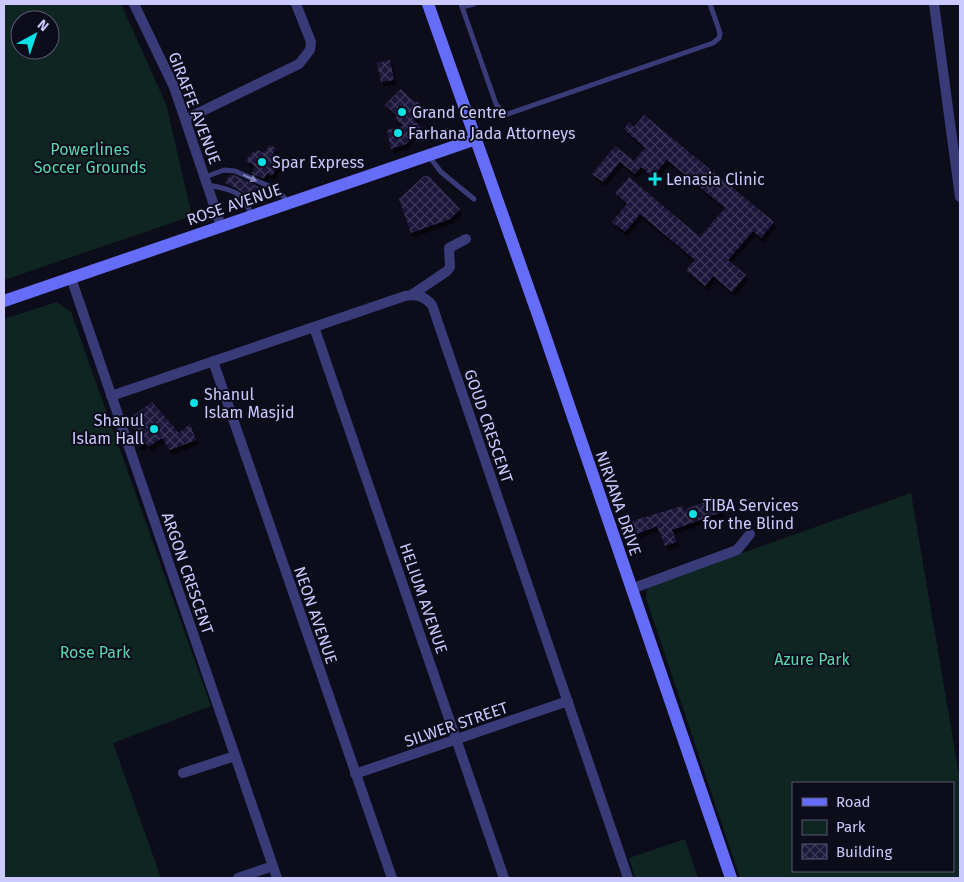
<svg xmlns="http://www.w3.org/2000/svg" width="964" height="882" viewBox="0 0 964 882" font-family="'Fira Sans',sans-serif">
  <style>
    .green { fill: #0f2522; fill-rule: evenodd }
    .building { fill: url(#building-cross-hatch); filter: url(#shadow) }
    .lines { fill: none; stroke-linecap: round; stroke-linejoin: round }
    .lane { stroke: #393b78; stroke-width: 5 }
    .street { stroke: #393b78; stroke-width: 10 }
    .secondary { stroke: #646cf8; stroke-width: 12 }
    .oneway { fill: #8282ba }
    .poi-dot { fill: #0ae2e7; stroke: #0d0c1b; stroke-width: 2 }
    .labels { text-anchor: middle; stroke-width: 4; stroke-linejoin: round; paint-order: stroke }
    .street-label { font-size: 16px; fill: #cbc9fd; stroke: #0d0c1b }
    .poi-label { font-size: 16px; fill: #cbc9fd; stroke: #0d0c1b; text-anchor: start }
    .park-label { font-size: 16px; fill: #59d8ae; stroke: #0d0c1b }
  </style>
  <defs>
    <pattern id="building-cross-hatch" width="8" height="8" patternUnits="userSpaceOnUse" patternTransform="scale(1.25)"><rect width="8" height="8" fill="#1d193b"/><path d="M0 0l8 8M0 8l8-8" fill="none" stroke="#3c3958"/></pattern>
    <filter id="shadow"><feDropShadow dx="2.5" dy="4.5" stdDeviation="0" flood-color="#0009"/></filter>
  </defs>
  <rect width="100%" height="100%" fill="#0d0c1b"/>
  <path class="green" d="M4 4H121L166 104 192 216 4 280ZM20 20H50V50H20Z
    M57 302 71 312 211 706 113 743 161 878H4V319Z
    M911 493 960 780V878H740L646 598 647 587ZM793 783H953V871H793Z
    M685 839 698 878H635L629 858Z"/>
  <path class="building" d="M390 60 394 80 381 82 377 63Z
    M401 89 412 100 420 103 421 113 414 120 422 128 416 134 415 133 406 144 391 149 387 130 403 126 395 118 397 116 385 105Z
    M644 115 774 222 761 238 753 231 728 260 746 275 732 292 713 276 705 286 686 270 695 260 640 214 625 232 612 222 627 204 615 193 629 177 700 237 725 208 667 160 652 177 641 167 635 174 620 162 603 182 592 174 615 146 634 161 645 148 624 129 629 122 634 127Z
    M270 145 276 148 272 156 278 160 276 163 279 164 272 176 267 173 264 179 252 174 255 166 246 161 250 154 258 150 264 153Z
    M230 175H234L259 187 256 193 248 195 225 183Z
    M424 176H429L460 209 450 219 411 233 399 199Z
    M152 402 179 433 190 424 196 440 170 450 162 438 148 447 146 443 139 447 135 440 139 438 130 424 132 422 130 418Z
    M716 498 722 512 672 530 677 542 665 546 657 526 637 534 632 521 682 506 683 510Z"/>
  <g class="lines">
    <path class="lane" d="M461 4 496 104 503 113 508 114 713 43 719 38 720 33 710 4
      M462 7 474 4
      M428 155 441 172 474 199
      M205 177 224 170 235 171 278 190 288 202
      M208 185C233 190 242 190 252 216"/>
    <path class="street" d="M134 4 174 87 221 226
      M934 4 960 197
      M186 119 299 64 310 50 311 42 296 4
      M71 278 277 878
      M413 294 447 271 450 267 449 248 466 239
      M314 327 504 878
      M213 361 392 878
      M111 396 405 296C417 294 424 296 432 305L628 878
      M631 589 737 550 750 534
      M183 773 235 756
      M355 774 568 701
      M238 878 273 866"/>
    <path class="secondary" d="M428 4 539 318 731 878
      M4 301 476 139"/>
  </g>
  <defs><path id="oneway-solid" d="M-6-.8H1V-3.2L6.5 0L1 3.2V.8H-6Z" transform="scale(1.25)"/></defs>
  <use class="oneway" href="#oneway-solid" transform="translate(250 178) rotate(24)"/>
  <g class="poi-dot">
    <circle cx="402" cy="112" r="5"/>
    <circle cx="398" cy="133" r="5"/>
    <circle cx="262" cy="162" r="5"/>
    <path d="M652.5 171.5h5v5h5v5h-5v5h-5v-5h-5v-5h5z"/>
    <circle cx="194" cy="403" r="5"/>
    <circle cx="154" cy="429" r="5"/>
    <circle cx="693" cy="514" r="5"/>
  </g>
  <g class="labels">
    <g class="street-label">
      <text transform="translate(195 108) rotate(69)" y="6">GIRAFFE AVENUE</text>
      <text transform="translate(234 204) rotate(-19)" y="6">ROSE AVENUE</text>
      <text transform="translate(489 426) rotate(71)" y="6">GOUD CRESCENT</text>
      <text transform="translate(619 503) rotate(71)" y="6">NIRVANA DRIVE</text>
      <text transform="translate(188 573) rotate(71)" y="6">ARGON CRESCENT</text>
      <text transform="translate(424 598) rotate(71)" y="6">HELIUM AVENUE</text>
      <text transform="translate(316 615) rotate(71)" y="6">NEON AVENUE</text>
      <text transform="translate(456 724) rotate(-19)" y="6">SILWER STREET</text>
    </g>
    <g class="poi-label">
      <text x="412" y="118">Grand Centre</text>
      <text x="408" y="139">Farhana Jada Attorneys</text>
      <text x="272" y="168">Spar Express</text>
      <text x="666" y="185">Lenasia Clinic</text>
      <text x="204" y="400">Shanul<tspan x="204" dy="18">Islam Masjid</tspan></text>
      <text x="144" y="426" text-anchor="end">Shanul<tspan x="144" dy="18">Islam Hall</tspan></text>
      <text x="703" y="511">TIBA Services<tspan x="703" dy="18">for the Blind</tspan></text>
    </g>
    <g class="park-label">
      <text x="90" y="155">Powerlines<tspan x="90" dy="18">Soccer Grounds</tspan></text>
      <text x="95" y="658">Rose Park</text>
      <text x="812" y="665">Azure Park</text>
    </g>
  </g>
  <rect width="964" height="882" fill="none" stroke="#cbc9fd" stroke-width="10"/>
  <rect x="792" y="782" width="162" height="90" fill="#0d0c1b" stroke="#595875"/>
  <rect x="802" y="798" width="25" height="8" fill="#646cf8" stroke="#595875"/>
  <text x="836" y="807" font-size="15" fill="#cbc9fd">Road</text>
  <rect x="802" y="820" width="25" height="15" fill="#0f2522" stroke="#595875"/>
  <text x="836" y="832" font-size="15" fill="#cbc9fd">Park</text>
  <rect x="802" y="844" width="25" height="15" fill="url(#building-cross-hatch)" stroke="#595875"/>
  <text x="836" y="857" font-size="15" fill="#cbc9fd">Building</text>
  <g transform="translate(35 35) rotate(40)"><circle r="24" fill="#0d0c1b" stroke="#595875"/>
  <path d="M0-4L9 19L0 12L-9 19Z" fill="#0ae2e7"/>
  <text y="-8" font-size="14" font-weight="bold" text-anchor="middle" fill="#cbc9fd">N</text>
  </g>
</svg>
